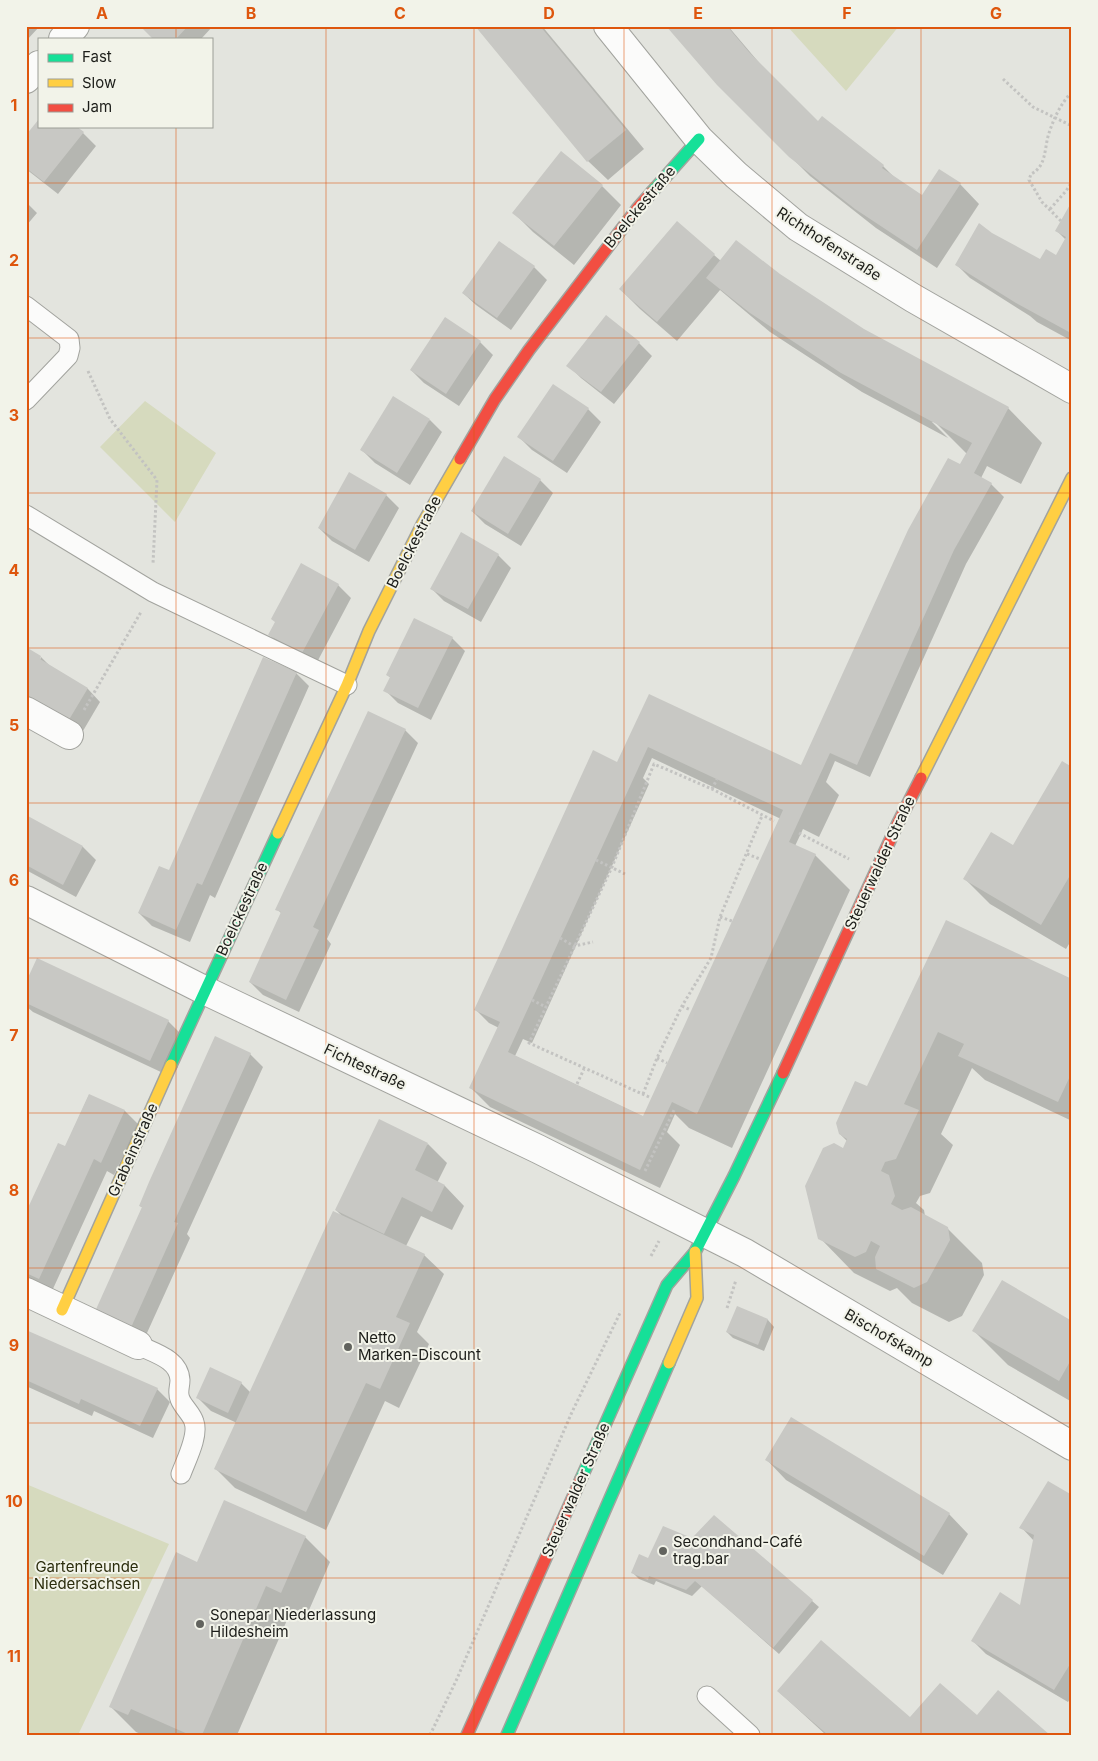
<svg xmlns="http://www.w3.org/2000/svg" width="1098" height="1761" viewBox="0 0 1098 1761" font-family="Inter,sans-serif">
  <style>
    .green { fill: #d6dabe }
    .shadow { fill: #0003; fill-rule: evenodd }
    .building { fill: #c8c8c4; fill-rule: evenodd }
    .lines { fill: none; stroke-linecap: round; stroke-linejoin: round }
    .lane-casing { stroke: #a2a39e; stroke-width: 21 }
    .street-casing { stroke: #a2a39e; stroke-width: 30 }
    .fast-casing { stroke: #a2a39e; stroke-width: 14 }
    .slow-casing { stroke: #a2a39e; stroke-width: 14 }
    .jam-casing { stroke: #a2a39e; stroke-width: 14 }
    .path { stroke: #c3c3c1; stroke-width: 3; stroke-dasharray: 2.5 2.5; stroke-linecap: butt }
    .lane { stroke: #fbfbfa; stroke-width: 19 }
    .street { stroke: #fbfbfa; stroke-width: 28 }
    .fast { stroke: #16e098; stroke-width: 11 }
    .slow { stroke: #ffcf43; stroke-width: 11 }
    .jam { stroke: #f24e42; stroke-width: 11 }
    .grid { fill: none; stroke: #de560d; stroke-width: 1; stroke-opacity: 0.55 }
    .poi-dot { fill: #62635e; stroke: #f2f3e9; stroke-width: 2 }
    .labels { text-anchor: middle; stroke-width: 4; stroke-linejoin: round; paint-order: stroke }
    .street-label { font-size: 15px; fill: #1c1d19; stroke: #f2f3e9 }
    .poi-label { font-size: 15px; fill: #1c1d19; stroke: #f2f3e9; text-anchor: start }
    .park-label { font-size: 15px; fill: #2b2d0d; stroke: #f2f3e9 }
    .neatline { fill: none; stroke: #de560d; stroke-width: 2 }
    .grid-label { font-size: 16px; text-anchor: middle; font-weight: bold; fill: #de560d }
  </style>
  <rect width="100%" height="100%" fill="#e3e4de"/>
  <path class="green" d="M787 26H899L846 91Z
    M145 401 216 453 175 522 100 447Z
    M26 1484 169 1544 78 1735H26Z"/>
  <path class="shadow" d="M26 26H40L26 41Z
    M141 26H213L201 39H154Z
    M477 26H542L644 149 608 180 588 161Z
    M668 26H728L767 72 818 123 883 166 897 180 923 197 960 184 979 204 937 268 876 228 810 176 718 84Z
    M39 126 83 133 96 146 58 194 26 169V137Z
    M602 186 621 205 574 265 533 232 514 213Z
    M26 202 37 213 26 226Z
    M1072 204V341L1037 322 1030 316 970 278 957 265 992 234 1039 260 1057 257 1066 240 1057 231Z
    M714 255 721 261 780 275 863 330 1008 408 1042 443 1021 484 987 466 981 478 991 484 1004 497 966 564 870 777 835 761 826 782 839 795 819 837 803 829 795 846 815 855 850 890 732 1148 689 1128 675 1114 667 1132 680 1145 660 1188 490 1107 471 1088 499 1028 489 1023 476 1010 618 763 650 696 807 769 965 469 967 454 935 422H932L948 438 862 392 770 332 720 290 677 341 640 309 620 289ZM652 758 781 819 644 1117 515 1056 523 1039 532 1043 649 784 643 778Z
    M534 267 547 280 511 330 476 305 463 293Z
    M446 319 480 342 493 355 459 406 424 383 411 370Z
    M639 343 652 356 614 404 581 378 568 365Z
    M588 409 601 422 567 473 532 450 519 437Z
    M430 420 442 432 410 485 375 463 362 450Z
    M540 480 553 493 521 546 485 524 472 511Z
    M386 495 399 508 369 562 332 541 319 528Z
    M498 555 511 568 481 622 444 601 431 588Z
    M338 585 351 598 315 666 283 648 270 635Z
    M1072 590V599L1069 596Z
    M452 638 465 651 431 720 398 703 385 690 391 678 387 675Z
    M41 657 50 666 88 689 100 702 80 736 26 700Z
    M296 673 309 686 215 898 210 895 190 942 152 926 139 913 170 872Z
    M405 730 418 743 327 939 331 944 299 1012 263 995 250 982 282 914 277 909Z
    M1072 768V939L1066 949 990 904 965 879 1013 847Z
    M26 817 83 847 96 860 76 897 26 870Z
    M1072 980V1121L985 1080 972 1068 941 1134 953 1145 930 1193 920 1196 916 1203 924 1210 925 1216 947 1228 982 1263 984 1275 962 1316 949 1322 912 1303 897 1288 890 1291 854 1273 820 1238 844 1149 847 1141 840 1134 868 1088 903 1015Z
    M26 985 168 1021 181 1034 163 1073 33 1012 26 1006Z
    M250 1054 263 1067 187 1234 190 1238 142 1344 107 1328 143 1208 140 1206Z
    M89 1095 125 1111 138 1124 114 1175 107 1171 52 1291 26 1280V1215L65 1148Z
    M428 1144 447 1163 437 1183 445 1186 464 1206 452 1230 421 1216 406 1246 424 1255 444 1274 417 1332 429 1344 399 1408 385 1401 326 1530 235 1488 216 1469 237 1423 211 1411 198 1398 241 1383 251 1393 344 1218 336 1210Z
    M737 1308 768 1320 774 1327 764 1351 733 1338 727 1332Z
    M1072 1322V1402L1008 1365 974 1331Z
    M26 1332 157 1389 170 1402 153 1438 94 1411 92 1416 26 1386Z
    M767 1460 949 1514 968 1534 943 1575 786 1480Z
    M1072 1496V1696L1068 1702 986 1654 973 1641 1021 1607 1034 1541 1021 1527Z
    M714 1516 819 1607 779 1654 702 1586 692 1596 656 1581 654 1585 639 1579 633 1573 648 1559 693 1540Z
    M305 1537 330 1562 306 1617 291 1611 237 1735H160L156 1733 155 1735H143L136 1732 111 1707 197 1563Z
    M778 1691 910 1719 977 1716 1048 1735H826Z"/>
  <path class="building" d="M140 26H188L176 39H153Z
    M475 26H540L626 130 587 162Z
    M666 26H727L749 52 818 121 822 116 884 165 882 168 922 195 939 169 961 183 917 250 855 209 789 157 717 85Z
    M39 119V126H76L84 132 44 182 26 168V135Z
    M561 151 603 185 554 246 512 213Z
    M1072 201V328L1069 332 1016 303 955 265 979 223 992 233 1040 259 1046 249 1056 255 1066 237 1055 231Z
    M677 221 715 254 657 322 619 289Z
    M736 240 780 274 864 329 1009 407 974 473 992 483 954 550 857 765 830 753 789 842 816 854 697 1114 672 1102 640 1170 469 1088 500 1022 474 1010 504 945 593 750 617 762 649 694 801 765 908 530 948 458 960 464 972 443 841 373 750 313 706 278ZM648 747 783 810 643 1116 508 1052Z
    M499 241 535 266 497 318 462 293Z
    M606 315 640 342 601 392 566 366Z
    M445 317 481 341 446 394 410 370Z
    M553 384 589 408 553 461 517 437Z
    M393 396 430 419 397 473 360 450Z
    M504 456 541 479 508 534 471 511Z
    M349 472 387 494 355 550 318 528Z
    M461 532 499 554 468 609 430 589Z
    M301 563 339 584 302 653 268 635 275 622 271 619Z
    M414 618 453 637 418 708 383 691 390 677 386 675Z
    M26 647 41 656 40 659 88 688 67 723 26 699Z
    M263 657 297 672 202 885 197 883 176 930 138 913 159 866 169 870Z
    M368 711 406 729 313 927 319 930 286 1000 249 982 281 912 275 910Z
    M1062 761 1072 767V872L1041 925 963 879 991 832 1013 845Z
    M26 815 83 846 63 885 26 865Z
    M946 920 1072 979V1072L1058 1102 958 1056 964 1044 938 1032 904 1104 919 1110 896 1159 885 1162 881 1171 889 1175 895 1196 891 1204 902 1210 911 1207 948 1227 950 1240 927 1282 914 1288 876 1269 875 1257 880 1246 871 1241 866 1252 855 1257 818 1239 805 1186 823 1148 834 1143 843 1148 847 1139 839 1134 836 1123 855 1081 867 1086Z
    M37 958 169 1020 150 1061 26 1003V982Z
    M215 1036 251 1053 174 1222 178 1223 129 1332 93 1316 142 1207 139 1206 149 1182Z
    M89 1094 125 1110 101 1163 94 1159 39 1279 26 1273V1212L58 1143 65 1146Z
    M379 1119 428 1143 415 1170 445 1185 432 1212 402 1197 384 1234 335 1210Z
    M333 1211 425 1254 396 1317 410 1323 380 1389 366 1383 306 1512 214 1469Z
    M1002 1280 1072 1321V1358L1059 1381 972 1331Z
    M737 1306 768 1319 758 1345 726 1332Z
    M26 1330 158 1388 140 1426 81 1399 79 1404 26 1380Z
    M210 1367 242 1382 228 1413 196 1398Z
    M791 1417 950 1513 924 1556 765 1460Z
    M1048 1481 1072 1495V1635L1070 1638 1072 1639V1661L1054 1690 971 1641 1000 1592 1020 1605 1034 1535 1019 1528Z
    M224 1500 306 1536 281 1593 266 1586 202 1735H190L131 1709 128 1715 109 1707 176 1552 197 1562Z
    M714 1515 813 1600 773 1648 695 1581 686 1590 649 1576 648 1580 631 1573 639 1554 648 1558 663 1526 692 1538Z
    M821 1640 910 1717 940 1683 977 1715 998 1690 1050 1735H828L777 1691Z"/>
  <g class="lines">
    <g class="lane-casing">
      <path id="lane" d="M26 306 69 339 70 348 68 356 26 400
        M26 515 153 592 347 685
        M138 1345C154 1353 179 1359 180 1380 180 1387 177 1392 180 1399 183 1407 192 1414 194 1422 199 1436 186 1460 181 1474
        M707 1696 750 1735"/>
    </g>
    <g class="street-casing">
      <path id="street" d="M608 26 699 139 736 175 798 227 913 298 1072 389
        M63 39 75 26
        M26 79 39 65
        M26 711 69 735
        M26 900 204 990 538 1149 745 1253 1072 1446
        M26 1292 138 1345"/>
    </g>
    <g class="fast-casing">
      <path id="fast" d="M652 192 699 139
        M171 1065 278 833
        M581 1479 667 1285 695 1252 734 1176 783 1073
        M507 1735 669 1363"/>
    </g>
    <g class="slow-casing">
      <path id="slow" d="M921 778 1072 478
        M278 833 347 685 369 631 423 523 460 459
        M62 1310 171 1065
        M669 1363 697 1298 695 1252"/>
    </g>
    <g class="jam-casing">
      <path id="jam" d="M460 459 495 399 529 350 637 209 652 192
        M783 1073 898 823 921 778
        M467 1735 581 1479"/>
    </g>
    <path class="path" d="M1049 27V26
      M1003 79 1033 107 1072 126
      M1050 209 1066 191 1072 182
      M1061 221 1042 202 1029 180 1031 174C1047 166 1044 148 1049 133 1054 118 1061 103 1072 92
      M88 371 110 419 157 480 153 564
      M84 710 141 612
      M712 789 717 779
      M799 833 849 859
      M747 854 760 859
      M596 860 625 874
      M720 917 732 921
      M560 938 574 946 593 942
      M532 1000 546 1007
      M682 1006 691 1010
      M657 1058 667 1063
      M577 1084 584 1069
      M643 1094 657 1058 682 1006 711 958 720 917 762 816
      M649 1097 529 1043 612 867 654 764 712 789 774 821
      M645 1171 674 1110
      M651 1256 659 1241
      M727 1308 736 1280
      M430 1735 456 1681 572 1412 621 1311"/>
    <use href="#lane" class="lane"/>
    <use href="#street" class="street"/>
    <use href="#fast" class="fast"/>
    <use href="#slow" class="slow"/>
    <use href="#jam" class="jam"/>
  </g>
  <path class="grid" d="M176 26V39M326 26V1735M474 26V1735M624 26V1735M772 26V1735M921 26V1735M176 126V1735M26 183H1072M26 338H1072M26 493H1072M26 648H1072M26 803H1072M26 958H1072M26 1113H1072M26 1268H1072M26 1423H1072M26 1578H1072"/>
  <g class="poi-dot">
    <circle cx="348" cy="1347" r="5"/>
    <circle cx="663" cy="1551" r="5"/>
    <circle cx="200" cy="1624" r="5"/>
  </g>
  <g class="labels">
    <g class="street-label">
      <text transform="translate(640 207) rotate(-50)" y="5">Boelckestraße</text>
      <text transform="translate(829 244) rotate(33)" y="5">Richthofenstraße</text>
      <text transform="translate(414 542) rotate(-63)" y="5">Boelckestraße</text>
      <text transform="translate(880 863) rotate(-65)" y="5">Steuerwalder Straße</text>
      <text transform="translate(242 909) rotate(-65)" y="5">Boelckestraße</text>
      <text transform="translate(365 1067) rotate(25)" y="5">Fichtestraße</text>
      <text transform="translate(133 1150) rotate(-66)" y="5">Grabeinstraße</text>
      <text transform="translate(889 1338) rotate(30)" y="5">Bischofskamp</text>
      <text transform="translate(576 1490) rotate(-66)" y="5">Steuerwalder Straße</text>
    </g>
    <g class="poi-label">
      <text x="358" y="1343">Netto<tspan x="358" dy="17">Marken-Discount</tspan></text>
      <text x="673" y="1547">Secondhand-Café<tspan x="673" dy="17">trag.bar</tspan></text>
      <text x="210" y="1620">Sonepar Niederlassung<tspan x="210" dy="17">Hildesheim</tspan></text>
    </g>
    <g class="park-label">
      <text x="87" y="1572">Gartenfreunde<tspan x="87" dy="17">Niedersachsen</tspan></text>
    </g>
  </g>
  <rect width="1098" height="1761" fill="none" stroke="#f2f3e9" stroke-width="55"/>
  <rect x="38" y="38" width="175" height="90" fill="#f2f3e9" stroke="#9c9d96"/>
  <rect x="48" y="54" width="25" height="8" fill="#16e098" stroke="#9c9d96"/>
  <text x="82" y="62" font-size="15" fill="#1c1d19">Fast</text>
  <rect x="48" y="79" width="25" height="8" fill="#ffcf43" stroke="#9c9d96"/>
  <text x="82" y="88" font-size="15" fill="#1c1d19">Slow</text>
  <rect x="48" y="104" width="25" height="8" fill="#f24e42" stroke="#9c9d96"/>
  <text x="82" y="112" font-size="15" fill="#1c1d19">Jam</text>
  <rect x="28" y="28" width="1042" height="1706" class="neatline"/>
  <g class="grid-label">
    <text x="102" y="19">A</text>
    <text x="251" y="19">B</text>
    <text x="400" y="19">C</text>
    <text x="549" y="19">D</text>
    <text x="698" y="19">E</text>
    <text x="847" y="19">F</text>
    <text x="996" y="19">G</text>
    <text x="14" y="111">1</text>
    <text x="14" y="266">2</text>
    <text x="14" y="421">3</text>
    <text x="14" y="576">4</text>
    <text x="14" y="731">5</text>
    <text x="14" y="886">6</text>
    <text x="14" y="1041">7</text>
    <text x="14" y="1196">8</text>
    <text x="14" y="1351">9</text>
    <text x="14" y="1507">10</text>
    <text x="14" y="1662">11</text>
  </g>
</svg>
